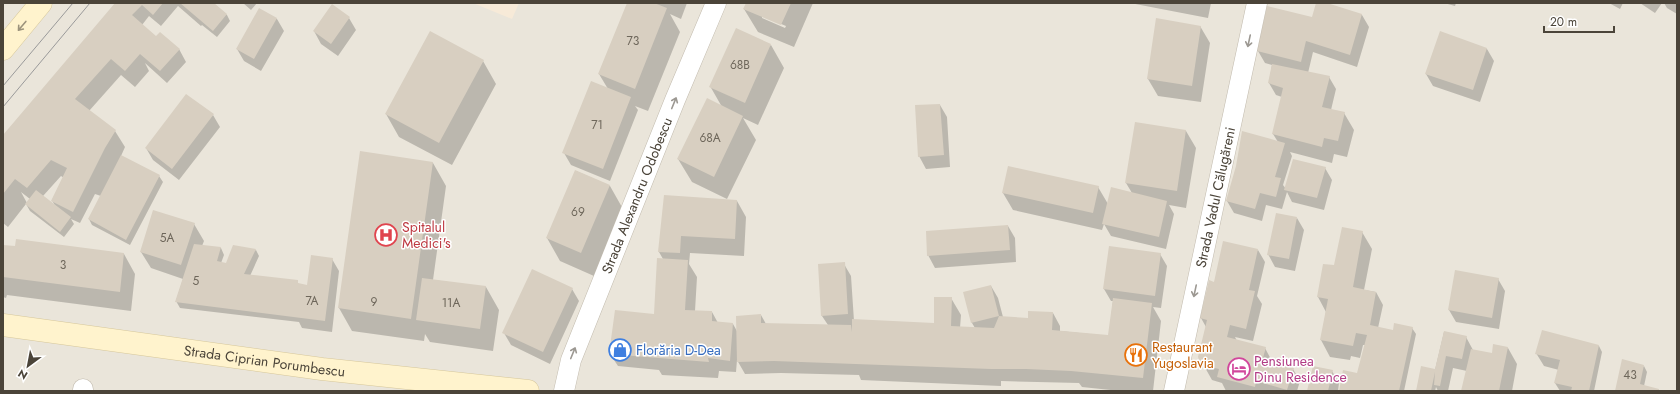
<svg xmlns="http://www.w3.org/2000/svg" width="1680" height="394" viewBox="0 0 1680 394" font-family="Jost,sans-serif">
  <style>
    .residential { fill: #eae5da }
    .commercial { fill: #f7ead8 }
    .shadow { fill: #0003; fill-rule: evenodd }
    .building { fill: #d8cfc1 }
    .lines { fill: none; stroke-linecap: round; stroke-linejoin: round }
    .street-casing { stroke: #c2bbae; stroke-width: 21 }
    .secondary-casing { stroke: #d6c79b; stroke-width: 23 }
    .street { stroke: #fff; stroke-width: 20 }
    .secondary { stroke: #fff3cd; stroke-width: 22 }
    .tram { stroke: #9a9a9a; stroke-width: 1 }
    .oneway { stroke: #9c937c }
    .oneway2 { stroke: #9c9892 }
    .labels { text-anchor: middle; stroke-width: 3; stroke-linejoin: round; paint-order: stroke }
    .number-label { font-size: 12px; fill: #6e675b }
    .street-label { font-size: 14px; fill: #4b4439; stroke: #fff }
    .health-label { font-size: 14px; fill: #be3a42; stroke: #fff; text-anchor: start }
    .food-label { font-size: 14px; fill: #c56008; stroke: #fff; text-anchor: start }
    .shop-label { font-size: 14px; fill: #366cbe; stroke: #fff; text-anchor: start }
    .hotel-label { font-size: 14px; fill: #b23c85; stroke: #fff; text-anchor: start }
  </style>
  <rect width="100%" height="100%" fill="#f6f3ec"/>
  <path class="residential" d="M3 3H1677V391H3Z"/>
  <path class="commercial" d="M473 3H519L512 19Z"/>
  <path class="shadow" d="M117 3H213L227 15 230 21 217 37 202 25 201 26 178 6 161 26 149 16 142 25 156 38 179 49 186 62 167 83 145 63 149 71 135 87 121 75 89 111 115 131 125 147 121 156 159 176 163 182 130 245 92 225 89 219 101 196 95 194 80 223 71 219 74 224 64 237 30 211 26 204 8 227 3 223V136ZM61 176 64 178 52 200 55 206 43 196ZM21 192 30 199 27 203Z
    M243 3H257L251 10Z
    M628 3H687L681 19 670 14 680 32 648 111 635 106 638 110 610 181 571 165 564 153 608 89 599 74Z
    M747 3H813L794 47 758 32 744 9ZM762 16 786 26 785 28 762 18Z
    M1130 3H1211L1208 18Z
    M1317 3H1324L1362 15 1369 27 1357 67 1313 52 1308 73 1329 77 1336 89 1331 110 1344 113 1354 130 1347 157 1334 154 1332 163 1290 152 1292 156 1283 185 1286 189 1325 168 1332 180 1324 210 1292 202 1287 192 1282 209 1266 205 1262 221 1234 213 1227 201 1278 142 1273 134 1282 97 1276 95 1269 83 1272 65 1265 63 1258 51 1313 18Z
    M1444 3H1456L1455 6Z
    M1609 3H1623L1620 9Z
    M1640 3H1662L1655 13Z
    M1664 3H1677V14L1667 8Z
    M259 10 277 19 284 31 261 71 244 61 237 49Z
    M349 18 356 30 338 56 321 44 314 31Z
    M1200 26 1210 43 1201 102 1158 96 1148 79Z
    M1441 33 1487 49 1494 61 1480 102 1433 86 1426 74Z
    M771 45 784 68 758 125 743 118 756 140 727 199 692 182 678 159 722 107 710 86Z
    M483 61 496 84 452 165 399 137 386 114Z
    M940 105 947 117 950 167 926 169 919 156Z
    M213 115 220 127 179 180 153 160 146 148Z
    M1136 123 1186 131 1196 148 1186 208 1169 205 1174 214 1166 249 1111 236 1104 224 1102 230 1013 210 1003 193 1098 187 1108 204 1132 193 1126 183Z
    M361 153 433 163 446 186 433 280 486 287 499 310 493 351 430 342 425 334 424 341 352 331 339 308Z
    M576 171 610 186 623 209 594 276 560 261 547 238Z
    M665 196 737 201 746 217 744 256 690 253 689 264 697 277 695 311 712 312 718 323 733 324 738 333 761 315 766 324 828 325 822 316 844 264 851 276 854 321 935 324 951 298 961 315 960 328H975L972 323 964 293 991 286 998 298 1003 317 1029 319 1053 313 1060 326V331L1109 336 1113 301H1111L1104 289 1160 254 1167 266 1161 308 1153 307 1161 321 1153 391H1120L1082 387 1079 383 1001 381V386L861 380 859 375 781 373 745 374 737 360 736 372 719 371 718 378 662 375 659 370 618 366 610 354 655 316 663 259 659 252Z
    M1297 218 1304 230 1295 271 1275 267 1268 254Z
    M194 224 204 241 202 246 221 248 224 255 221 263 226 264 256 250 259 256 250 276 297 281 299 285 308 286 332 259 339 271 332 332 302 328 299 322 180 308 176 301 183 279 151 268 141 252Z
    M1008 226 1015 238 1016 262 935 268 928 255Z
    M1362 232 1372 249 1364 290 1376 292 1383 305 1378 328 1393 331 1412 328 1416 334 1404 391H1340L1358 374 1365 345H1363L1360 358 1351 356 1350 360 1330 357 1321 340 1326 312 1318 297 1335 266Z
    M3 246 124 254 135 274 131 311 7 295 6 298 3 297Z
    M1258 250 1265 262 1257 296 1262 304 1253 341 1235 337 1237 341 1265 348 1273 363 1293 369 1300 381 1297 391H1226L1222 383 1212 380 1199 357 1206 327 1201 318 1214 283Z
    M1498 279 1505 291 1499 329 1456 322 1449 310Z
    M572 289 579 301 550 364 511 345 504 333Z
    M1444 332 1466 337 1473 350 1493 355 1508 348 1517 364 1512 391H1462L1467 371 1453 368 1448 391H1438L1436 387 1435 391H1437H1417L1435 370Z
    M1599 346 1602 352 1594 391H1560L1555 383 1559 370 1544 366 1536 353Z
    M1644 366 1647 372 1644 386 1659 391H1616Z
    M1332 371 1339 383 1338 391H1308Z"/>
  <path class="building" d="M115 3H163L153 15 142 5 132 15 156 36 160 32 180 49 160 71 140 54 125 71 111 59 75 99 116 130 105 148 73 212 51 201 67 168 51 160 27 188 15 179 3 194V135Z
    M180 3H214L227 14 213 31Z
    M627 3H654L667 8 635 89 598 74Z
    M746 3H791L781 25 743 9Z
    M1316 3H1327L1362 14 1350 55 1306 41 1301 62 1257 51 1267 6 1312 17Z
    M332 4 350 17 331 44 313 31Z
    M259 8 277 18 254 59 236 49Z
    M1156 18 1201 26 1192 86 1147 79Z
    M736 28 771 44 745 103 709 87Z
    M430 31 484 60 439 143 385 114Z
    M1440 31 1487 48 1473 90 1425 74Z
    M1272 64 1330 76 1322 107 1345 112 1338 141 1324 138 1322 147 1272 134 1283 88 1268 83Z
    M591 81 631 97 603 169 562 153Z
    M186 94 214 114 172 169 145 148Z
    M707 98 743 116 714 177 677 159Z
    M940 104 944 155 918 157 915 105Z
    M1135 122 1186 130 1177 191 1125 183Z
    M1242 131 1285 143 1275 177 1281 178 1276 197 1260 193 1255 209 1226 201 1236 166Z
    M360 151 433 162 411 319 338 308Z
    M121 155 160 175 126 240 88 219Z
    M1293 159 1326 167 1317 198 1284 190Z
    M1008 166 1099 186 1093 213 1002 193Z
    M575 170 610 185 581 253 546 238Z
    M1111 187 1167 201 1159 237 1102 224Z
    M36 190 71 217 60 232 25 204Z
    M664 195 737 200 735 239 681 236 680 253 658 252Z
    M153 210 195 223 181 265 140 252Z
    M1276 213 1297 217 1289 259 1267 255Z
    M1008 225 1010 250 927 256 926 231Z
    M1342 227 1363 231 1353 287 1376 292 1370 325 1393 330 1394 323 1413 327 1399 391H1339L1343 370 1357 373 1367 335 1356 333 1353 346 1320 340 1328 299 1317 297 1323 264 1334 265Z
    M16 239 124 253 120 292 3 277V245L15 246Z
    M1223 241 1258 249 1249 290 1255 291 1246 329 1230 325 1227 337 1266 347 1263 358 1294 368 1287 390 1256 381 1255 387 1217 377 1219 369 1206 366 1199 360 1198 357 1207 320 1200 318 1209 280 1214 282Z
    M194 244 221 247 217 261 226 263 233 245 256 249 244 274 298 280V283L307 285 311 255 333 258 325 321 175 302Z
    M1109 246 1161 253 1155 296 1103 289Z
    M657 258 688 260 685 310 712 311V321L733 323 730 361 708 358 709 362 609 354 615 310 654 314Z
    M845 262 848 314 821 316 818 264Z
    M532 269 573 288 543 352 502 333Z
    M1455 270 1499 278 1492 318 1448 310Z
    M422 278 486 286 480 329 416 320Z
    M991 285 999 316 971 323 963 292Z
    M934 297H952L951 326 994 328 999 316 1028 318V311L1053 312 1052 330 1108 335 1113 298 1152 303 1143 378 1071 371 1026 369H991L774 361 737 362 736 316 761 314V323L851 325 852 332V319L934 323Z
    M1542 330 1599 345 1589 391H1571L1572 387 1554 383 1560 360 1535 354Z
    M1444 331 1467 336 1462 359 1446 356 1440 386 1434 385 1435 372 1431 391H1416L1421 366 1435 369Z
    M1493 344 1508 347 1499 391H1461L1471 349 1492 353Z
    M1622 359 1644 365 1640 384 1659 389V391H1615Z
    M1313 366 1333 370 1328 391H1307Z"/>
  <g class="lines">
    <g class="street-casing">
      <g id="street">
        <path d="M83 391V389"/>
        <path id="s1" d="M564 391 571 360 675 100 716 3"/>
        <path id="s2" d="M1174 391 1257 3"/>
      </g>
    </g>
    <g class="secondary-casing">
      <g id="secondary">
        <path d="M3 49 41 3"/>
        <path id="s3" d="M3 325 322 369 528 391"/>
      </g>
    </g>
    <use href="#street" class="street"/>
    <use href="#secondary" class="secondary"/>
    <path class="tram" d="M3 86 73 3
      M3 107 90 3"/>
  </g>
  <defs><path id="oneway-shaft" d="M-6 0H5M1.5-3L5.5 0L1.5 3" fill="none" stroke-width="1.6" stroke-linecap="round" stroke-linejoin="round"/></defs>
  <use class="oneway" href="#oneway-shaft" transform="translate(22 26) rotate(130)"/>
  <g class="oneway2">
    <use href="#oneway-shaft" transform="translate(1249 41) rotate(102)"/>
    <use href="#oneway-shaft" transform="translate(674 103) rotate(-68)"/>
    <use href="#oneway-shaft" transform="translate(1195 291) rotate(102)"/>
    <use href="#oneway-shaft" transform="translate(573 353) rotate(-68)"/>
  </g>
  <defs>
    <g id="hospital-ring" transform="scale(1.15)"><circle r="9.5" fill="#fff" stroke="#e0444e" stroke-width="1.5"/><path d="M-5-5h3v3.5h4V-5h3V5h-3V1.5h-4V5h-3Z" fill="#e0444e"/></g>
    <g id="shop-ring" transform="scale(1.15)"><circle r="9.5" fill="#fff" stroke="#3f7fe0" stroke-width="1.5"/><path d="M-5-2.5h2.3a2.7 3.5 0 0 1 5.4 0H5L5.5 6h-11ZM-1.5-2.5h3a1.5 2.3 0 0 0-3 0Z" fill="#3f7fe0"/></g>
    <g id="restaurant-ring" transform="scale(1.15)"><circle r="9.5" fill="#fff" stroke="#e8710a" stroke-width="1.5"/><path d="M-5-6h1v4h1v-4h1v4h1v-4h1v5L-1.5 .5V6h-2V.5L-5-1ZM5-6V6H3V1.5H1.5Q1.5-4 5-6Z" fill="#e8710a"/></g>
    <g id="hotel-ring" transform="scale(1.15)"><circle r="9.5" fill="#fff" stroke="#d1479c" stroke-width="1.5"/><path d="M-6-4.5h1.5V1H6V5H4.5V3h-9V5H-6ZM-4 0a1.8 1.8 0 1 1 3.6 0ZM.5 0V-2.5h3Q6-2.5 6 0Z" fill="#d1479c"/></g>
  </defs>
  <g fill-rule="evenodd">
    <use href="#hospital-ring" x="386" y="235"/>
    <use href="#shop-ring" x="620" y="350"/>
    <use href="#restaurant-ring" x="1136" y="355"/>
    <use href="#hotel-ring" x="1239" y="369"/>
  </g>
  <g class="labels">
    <g class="number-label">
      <text x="633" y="45">73</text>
      <text x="740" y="69">68B</text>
      <text x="597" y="129">71</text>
      <text x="710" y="142">68A</text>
      <text x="578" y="216">69</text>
      <text x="167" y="242">5A</text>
      <text x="63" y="269">3</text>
      <text x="196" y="285">5</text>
      <text x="312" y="305">7A</text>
      <text x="374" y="306">9</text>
      <text x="451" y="307">11A</text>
      <text x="1630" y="379">43</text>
    </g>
    <g class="street-label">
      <text dy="5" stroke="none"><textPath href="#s1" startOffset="209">Strada Alexandru Odobescu</textPath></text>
      <text dy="5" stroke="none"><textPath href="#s2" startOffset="198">Strada Vadul Călugăreni</textPath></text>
      <text dy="5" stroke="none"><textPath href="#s3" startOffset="264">Strada Ciprian Porumbescu</textPath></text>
    </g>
    <g class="health-label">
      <text x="402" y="232">Spitalul<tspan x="402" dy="16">Medici's</tspan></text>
    </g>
    <g class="food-label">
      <text x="1152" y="352">Restaurant<tspan x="1152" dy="16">Yugoslavia</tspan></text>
    </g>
    <g class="shop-label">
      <text x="636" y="355">Florăria D-Dea</text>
    </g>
    <g class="hotel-label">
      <text x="1254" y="366">Pensiunea<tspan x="1254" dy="16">Dinu Residence</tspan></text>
    </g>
  </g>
  <rect width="1680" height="394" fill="none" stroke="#4b4439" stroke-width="8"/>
  <g transform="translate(28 366) rotate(212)" stroke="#ffffff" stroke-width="3" paint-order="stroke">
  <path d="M0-3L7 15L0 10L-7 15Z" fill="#4b4439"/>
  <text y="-6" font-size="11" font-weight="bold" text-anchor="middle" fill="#4b4439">N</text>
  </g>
  <path d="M1544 26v6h70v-6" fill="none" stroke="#4b4439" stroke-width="2"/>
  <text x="1550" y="26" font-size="12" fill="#4b4439" stroke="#ffffff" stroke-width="3" paint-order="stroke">20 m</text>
</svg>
